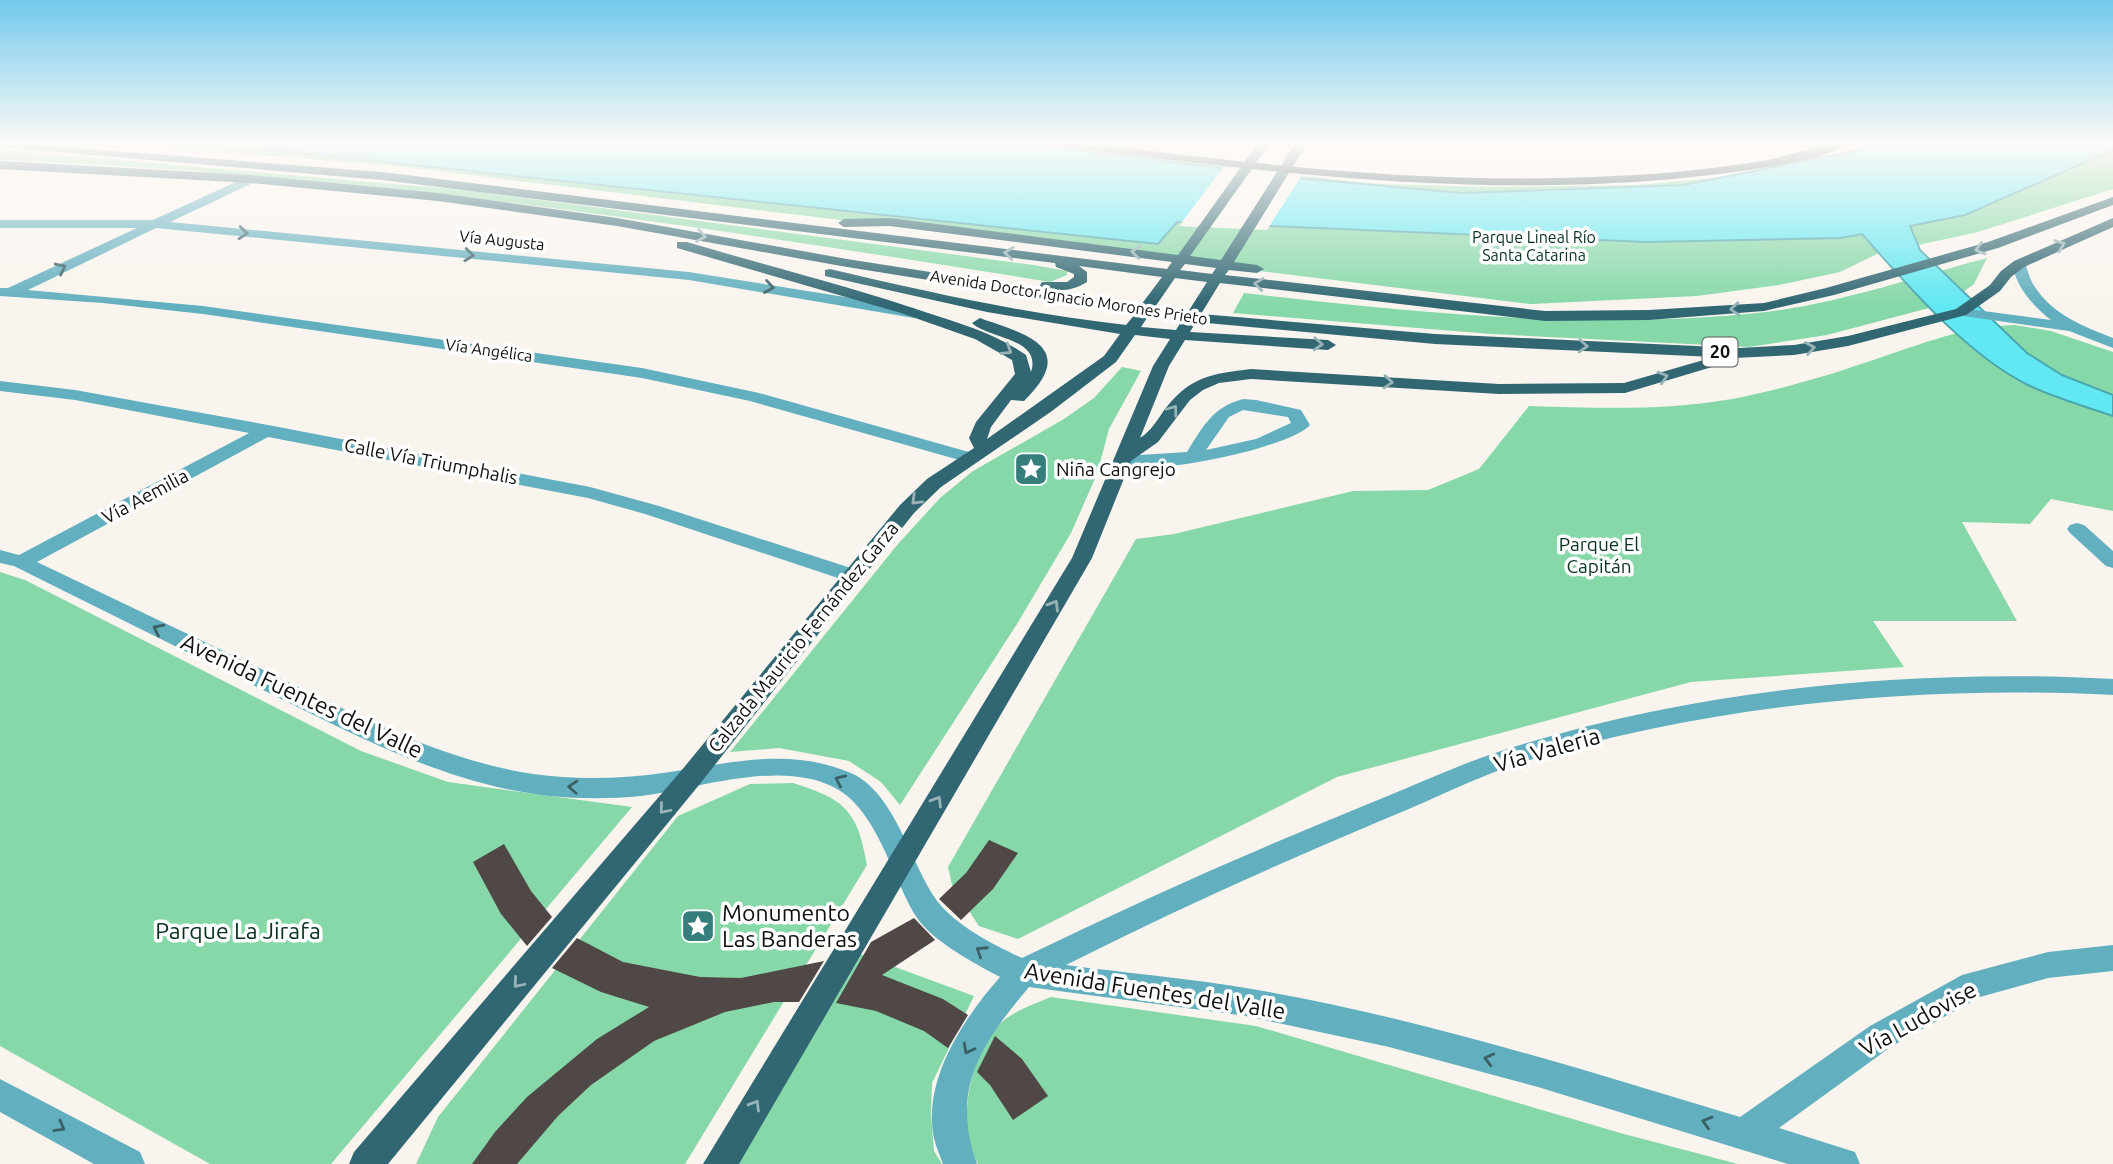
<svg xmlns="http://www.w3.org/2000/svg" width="2113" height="1164" viewBox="0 0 2113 1164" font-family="Ubuntu,sans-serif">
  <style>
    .green { fill: #86d8a8 }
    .water { fill: #62e8f2; stroke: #4aa7ae; stroke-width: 2 }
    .pier { fill: #faf4ee }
    .building { fill: #4f4846 }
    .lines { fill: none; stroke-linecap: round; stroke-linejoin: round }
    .minor { fill: #62afbf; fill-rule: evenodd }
    .major { fill: #306772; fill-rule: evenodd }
    .highway { fill: #2f4c51; fill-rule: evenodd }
    .oneway { stroke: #3a6066 }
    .oneway2 { stroke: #98b3b8 }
    .labels { text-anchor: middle; stroke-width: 7; stroke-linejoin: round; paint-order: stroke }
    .far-park-label { font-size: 16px; fill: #08321d; stroke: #fff }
    .far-street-label { font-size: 16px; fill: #12100e; stroke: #fff }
    .shield { fill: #fff; stroke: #595856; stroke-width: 2 }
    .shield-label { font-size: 18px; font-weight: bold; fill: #12100e }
    .street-label { font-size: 19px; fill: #12100e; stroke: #fff }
    .poi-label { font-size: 19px; fill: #12100e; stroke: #fff; text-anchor: start }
    .park-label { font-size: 19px; fill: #08321d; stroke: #fff }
    .near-street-label { font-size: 23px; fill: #12100e; stroke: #fff }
    .near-poi-label { font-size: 23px; fill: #12100e; stroke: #fff; text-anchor: start }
    .near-park-label { font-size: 23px; fill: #08321d; stroke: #fff }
  </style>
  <rect width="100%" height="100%" fill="#faf4ee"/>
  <path class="green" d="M99 142H1035L1303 176 1378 184 1494 187 1636 185 1704 179 1795 166 1863 148 2113 142V189L1978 232 1877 254 1840 272 1779 285 1697 296 1531 304 397 166Z
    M0 150 464 190 1034 265 1067 271V275L1050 282C702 226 353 173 0 160Z
    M1987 258 1974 284 1948 303 1827 335 1749 347 1491 334 1233 313 1244 293C1417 313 1592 331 1766 312 1841 303 1914 277 1987 258Z
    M2015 325 2051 331 2113 352V511L2051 499 2030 524 1962 522 2017 621H1873L1904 667 1691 682 1337 777 1018 939 979 926 952 885 948 867 1136 539 1174 534 1353 491 1428 490 1479 469 1529 406C1597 408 1664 411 1732 399 1773 391 1821 378 1861 364 1912 348 1960 326 2015 325Z
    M1122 367 1141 371 1109 429 1097 474 1071 533 1017 624 900 805 881 782 849 761 779 748 730 752 898 544 940 498 973 471 1064 419 1094 398Z
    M0 572 25 580 361 751 448 782 632 807 331 1164H210L0 1046Z
    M793 783C845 799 858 811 867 865L685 1164H416L438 1117 678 816 750 784Z
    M860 954 974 996 932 1083 931 1113 934 1151 942 1164H737Z
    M1051 997 1256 1026 1624 1134 1738 1164H978C956 1130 969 1060 995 1029 1009 1012 1032 1005 1051 997Z"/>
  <path class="water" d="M195 142H1014L1221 168 1220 171 1461 193 1684 185 1854 151 1867 142H2113V150L1965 215 1910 226 1920 250 2027 353 2062 375 2113 395V416C2084 406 2055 398 2028 385 1967 355 1907 285 1862 234L1840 238 1646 242 1177 222 1158 244Z"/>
  <path class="pier" d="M1224 166 1225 167 1302 175 1267 230 1179 226Z"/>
  <path class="building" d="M989 840 1018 853 993 889 961 920 939 899 966 873Z
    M504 844 531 891 552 917 527 946 501 914 473 862Z
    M914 918 935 940 882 975 943 999 968 1015 948 1048 924 1031 876 1011 836 1003 871 942Z
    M577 938 623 962 700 977 741 978 824 961 799 1002H774L725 1012 654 1041 591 1085 558 1116 517 1164H472L495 1132 527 1097 597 1039 649 1007 601 992 552 968Z
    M995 1036 1022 1059 1048 1096 1013 1120 990 1085 977 1072Z"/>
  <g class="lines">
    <path class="minor" d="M1476 142H1488L1481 146Z
      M251 175 255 176V182L170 222 689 272 914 308 922 313 914 318 689 280 156 228 28 290 203 306 642 368 759 393 976 454 979 458 970 463 750 401 642 378 203 314 103 303 0 296V288H8L137 228H0V220H153Z
      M2019 260 2024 261C2028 269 2029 279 2035 287 2053 315 2083 326 2113 338V348L2069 331 1956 315 1954 312 1961 308 2051 320C2032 305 2017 288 2012 264Z
      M0 381 75 390 268 425 590 487 659 506 860 571 863 576 860 581 853 583 645 514 588 498 268 437 37 562C116 600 196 638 276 676 358 716 442 760 533 774 576 780 620 779 663 773 728 764 787 746 851 773 896 793 911 866 938 902 958 927 994 945 1022 958 1137 902 1254 850 1373 802 1416 785 1457 765 1501 751 1692 689 1913 668 2113 679V695C1917 685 1701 705 1514 765 1472 779 1432 800 1392 816 1282 862 1173 911 1066 965 1126 973 1186 978 1246 988 1413 1016 1577 1068 1740 1117L1870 1026 1962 975 2048 952 2113 945V971L2048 978 1980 997 1892 1046 1779 1128 1855 1152 1860 1164H1788L1538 1087 1389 1047 1246 1016 1029 987C981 1044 950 1089 977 1164H943C940 1156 936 1147 934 1138 922 1080 964 1018 1000 977 974 963 934 942 917 918 893 880 878 812 837 789 783 758 698 789 641 796 611 799 580 799 550 796 445 785 347 731 253 685 174 645 93 606 14 566L0 563V550L19 555 249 433 75 400 0 391Z
      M1243 399 1256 400 1301 410 1310 425C1291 448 1132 482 1115 461L1124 456 1187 452C1203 427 1212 407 1243 399ZM1243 410 1288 417 1291 423 1256 439 1206 450 1229 417Z
      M2077 523 2084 525 2113 551V568L2106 566 2070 533 2067 529 2070 525Z
      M0 1079 140 1152 145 1164H94L0 1112Z"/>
    <path class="major" d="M0 142 382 172 1167 269 1172 262 890 226 844 227 838 223 844 219 890 218 1178 255 1259 142H1271L1190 256 1221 260 1296 142H1308L1234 262 1257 265 1264 269 1257 273 1229 270 1225 275 1545 311 1649 310 1764 303 1826 288 1988 242 2113 197V205L1998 248 1834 295 1764 311 1649 320 1545 321 1220 283 1201 314 1435 334 1739 348 1794 345 1848 336 1956 309 1990 285 2001 271 2014 261 2113 218V227L2024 267 2011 277 2000 291 1966 315 1848 346 1794 355 1734 358 1732 361 1625 393 1499 394 1251 379 1219 383 1203 390 1190 400 1158 442 1131 461 1092 558 739 1164H703L1072 558 1153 366 1170 339 1135 335 1116 362 1052 411 941 487 914 513 699 785 388 1164H349L354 1152 681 771 900 505 927 479 974 448 969 438 976 422 1015 374 1012 360 975 339 901 313 677 248V242H687C767 266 849 286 928 313 962 324 996 334 1026 355L1031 372C1042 338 989 339 972 323L980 318 985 320C1035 336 1075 351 1024 401L1011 400 991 427 987 439 1104 356 1120 334 987 312 825 276V270L830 269C928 292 1026 314 1126 325L1136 313 847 267 617 226 438 201 251 183 0 169V161L251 175 438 193 617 218 847 259 1141 305 1162 277 1079 266 1087 272V282C1072 291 1059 292 1042 288L1040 285 1042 282H1067L1074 277V274L1056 267 1055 263 382 180 0 147ZM1185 264 1216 268 1212 274 1180 270ZM1175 278 1207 282 1188 312 1155 307ZM1149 315 1182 320 1176 330 1141 327ZM1196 322 1435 344 1714 357 1624 383 1499 384 1251 369C1211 374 1191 376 1165 409 1158 419 1151 431 1140 438L1169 366 1185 340 1328 350 1336 345 1328 340 1190 332Z"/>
    <path class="highway" d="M1048 142H1080C1250 164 1421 184 1593 177 1649 175 1706 170 1762 161 1791 156 1820 142 1850 142 1829 159 1775 166 1748 170 1517 204 1284 175 1054 145Z
      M1255 142H1267L1270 145 1264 148Z"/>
  </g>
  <defs><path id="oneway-chevron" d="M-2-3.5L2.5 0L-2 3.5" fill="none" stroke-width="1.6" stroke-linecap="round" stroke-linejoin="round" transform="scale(1.75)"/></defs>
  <g class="oneway">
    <use href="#oneway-chevron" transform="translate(243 233) rotate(5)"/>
    <use href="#oneway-chevron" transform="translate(469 255) rotate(6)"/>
    <use href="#oneway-chevron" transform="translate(61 268) rotate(-26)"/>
    <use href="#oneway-chevron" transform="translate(769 287) rotate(9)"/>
    <use href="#oneway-chevron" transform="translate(158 629) rotate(-154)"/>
    <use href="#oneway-chevron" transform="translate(840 780) rotate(-155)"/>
    <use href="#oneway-chevron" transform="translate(573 787) rotate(-177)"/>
    <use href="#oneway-chevron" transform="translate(981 951) rotate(-147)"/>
    <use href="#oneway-chevron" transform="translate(968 1049) rotate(118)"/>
    <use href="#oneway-chevron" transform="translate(1489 1059) rotate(-166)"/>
    <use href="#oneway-chevron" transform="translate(1707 1122) rotate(-163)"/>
    <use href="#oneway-chevron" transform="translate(60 1127) rotate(29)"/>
  </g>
  <g class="oneway2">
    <use href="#oneway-chevron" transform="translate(701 236) rotate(10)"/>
    <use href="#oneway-chevron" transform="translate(2060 245) rotate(-22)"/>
    <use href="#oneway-chevron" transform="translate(1980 249) rotate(164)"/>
    <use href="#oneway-chevron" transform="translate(1136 252) rotate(-173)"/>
    <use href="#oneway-chevron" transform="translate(1009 253) rotate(-173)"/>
    <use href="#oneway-chevron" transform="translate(1259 284) rotate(-173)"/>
    <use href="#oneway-chevron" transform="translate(1735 309) rotate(176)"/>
    <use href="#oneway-chevron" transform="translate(1318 344) rotate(3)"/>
    <use href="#oneway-chevron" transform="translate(1583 346) rotate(3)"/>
    <use href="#oneway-chevron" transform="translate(1810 348) rotate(-10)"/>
    <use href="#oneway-chevron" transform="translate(1007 350) rotate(32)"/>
    <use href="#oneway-chevron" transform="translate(1663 377) rotate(-16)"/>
    <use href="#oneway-chevron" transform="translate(1388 382) rotate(4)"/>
    <use href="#oneway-chevron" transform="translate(1173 410) rotate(-54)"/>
    <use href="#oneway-chevron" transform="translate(916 500) rotate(136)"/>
    <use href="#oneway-chevron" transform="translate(1054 605) rotate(-59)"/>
    <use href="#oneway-chevron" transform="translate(937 801) rotate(-59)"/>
    <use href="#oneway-chevron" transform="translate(664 809) rotate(130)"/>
    <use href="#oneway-chevron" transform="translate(518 983) rotate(130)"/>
    <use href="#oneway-chevron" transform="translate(755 1105) rotate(-59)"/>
  </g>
  <linearGradient id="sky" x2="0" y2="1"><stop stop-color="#72c9ec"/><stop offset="0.47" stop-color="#fdfaf7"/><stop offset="1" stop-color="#fdfaf7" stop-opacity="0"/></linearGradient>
  <rect width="2113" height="305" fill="url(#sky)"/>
  <defs>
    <g id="sight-square" transform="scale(1.75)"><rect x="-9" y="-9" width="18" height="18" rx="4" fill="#367e7c" stroke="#fff"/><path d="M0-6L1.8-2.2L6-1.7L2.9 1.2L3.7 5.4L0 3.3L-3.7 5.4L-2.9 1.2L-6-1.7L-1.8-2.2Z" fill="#fff"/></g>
  </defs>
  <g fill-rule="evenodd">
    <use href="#sight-square" x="1031" y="469"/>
    <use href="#sight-square" x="698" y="926"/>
  </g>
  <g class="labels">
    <g class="far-park-label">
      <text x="1534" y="243">Parque Lineal Río<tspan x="1534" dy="18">Santa Catarina</tspan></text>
    </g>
    <g class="far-street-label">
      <text transform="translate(502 240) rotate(6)" y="6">Vía Augusta</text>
      <text transform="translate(1069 297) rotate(9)" y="6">Avenida Doctor Ignacio Morones Prieto</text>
      <text transform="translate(489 350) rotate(8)" y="6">Vía Angélica</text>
    </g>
    <rect class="shield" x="1702.5" y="337.5" width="35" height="29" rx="5"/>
    <g class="shield-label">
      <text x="1720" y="358">20</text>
    </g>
    <g class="street-label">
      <text transform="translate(431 461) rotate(11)" y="7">Calle Vía Triumphalis</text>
      <text transform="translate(145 496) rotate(-28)" y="7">Vía Aemilia</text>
      <text transform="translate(803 637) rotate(-51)" y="7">Calzada Mauricio Fernández Garza</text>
    </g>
    <g class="poi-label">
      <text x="1056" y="476">Niña Cangrejo</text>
    </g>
    <g class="park-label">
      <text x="1599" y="551">Parque El<tspan x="1599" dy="22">Capitán</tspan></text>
    </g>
    <g class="near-street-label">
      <text transform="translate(302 696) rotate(25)" y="8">Avenida Fuentes del Valle</text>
      <text transform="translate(1547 750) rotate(-16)" y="8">Vía Valeria</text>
      <text transform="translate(1155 991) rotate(9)" y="8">Avenida Fuentes del Valle</text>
      <text transform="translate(1918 1019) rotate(-29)" y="8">Vía Ludovise</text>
    </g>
    <g class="near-poi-label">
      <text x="722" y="921">Monumento<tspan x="722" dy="26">Las Banderas</tspan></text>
    </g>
    <g class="near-park-label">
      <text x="238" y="939">Parque La Jirafa</text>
    </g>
  </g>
</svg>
